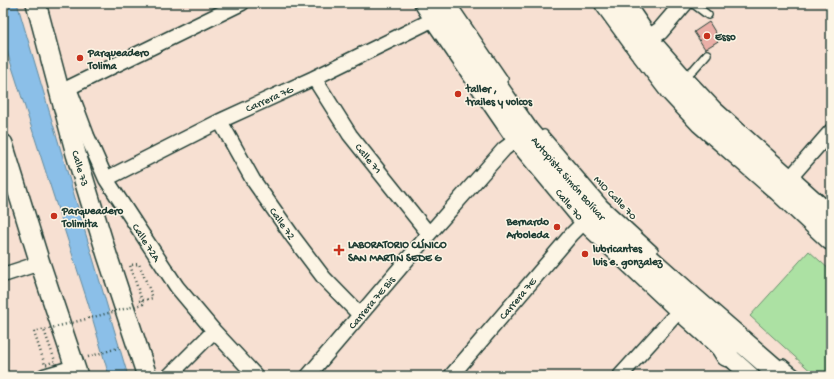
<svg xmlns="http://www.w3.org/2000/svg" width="834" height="379" viewBox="0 0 834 379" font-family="'Gochi Hand',sans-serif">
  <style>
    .green { fill: #ace1a3; stroke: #668f6c }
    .water { fill: #8bbfe8; stroke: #608ba0 }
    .building { fill: #eaafa7; stroke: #1f3d34 }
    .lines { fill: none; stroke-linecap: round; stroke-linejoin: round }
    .service-casing { stroke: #1f3d34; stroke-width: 10 }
    .minor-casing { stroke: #1f3d34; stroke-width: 17 }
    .tertiary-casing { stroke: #1f3d34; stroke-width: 20 }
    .secondary-casing { stroke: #1f3d34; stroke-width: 22 }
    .trunk-casing { stroke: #1f3d34; stroke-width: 25 }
    .path { stroke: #1f3d34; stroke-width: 2.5; stroke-dasharray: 1 3; stroke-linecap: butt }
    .service { stroke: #fcf5e5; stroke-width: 7 }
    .minor { stroke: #fcf5e5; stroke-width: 14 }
    .tertiary { stroke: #fcf5e5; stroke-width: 17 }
    .secondary { stroke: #fcf5e5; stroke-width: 19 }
    .trunk { stroke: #fcf5e5; stroke-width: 22 }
    .path-bridge { stroke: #1f3d34; stroke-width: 2.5; stroke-dasharray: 1 3; stroke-linecap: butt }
    .poi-dot { fill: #c8321e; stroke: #fcf5e5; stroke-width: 1.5 }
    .labels { text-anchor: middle; stroke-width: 3; stroke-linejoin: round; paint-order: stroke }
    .poi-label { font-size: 11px; font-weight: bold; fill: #1f3d34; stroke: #fcf5e5; text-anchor: start }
    .street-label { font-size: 11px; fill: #1f3d34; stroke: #fcf5e5 }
  </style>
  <rect width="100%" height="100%" fill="#f7e0d2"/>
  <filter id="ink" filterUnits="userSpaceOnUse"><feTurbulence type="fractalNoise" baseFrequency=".025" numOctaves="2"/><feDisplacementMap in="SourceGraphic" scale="8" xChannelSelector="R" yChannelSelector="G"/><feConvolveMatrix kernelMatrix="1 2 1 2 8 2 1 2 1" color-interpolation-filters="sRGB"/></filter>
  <g filter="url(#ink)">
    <path class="green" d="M809 251 831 271V376H816L750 316Z"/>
    <path class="water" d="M3 3H17L128 376H109L88 303 3 39Z"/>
    <path class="building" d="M709 22 720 40 705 49 694 32Z"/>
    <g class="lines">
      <g class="service-casing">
        <path id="service" d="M452 3 504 79
          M692 3 708 15
          M684 78 694 69 707 54
          M544 134 604 204 654 250
          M783 363 799 376"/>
      </g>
      <g class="minor-casing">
        <path id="minor" d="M314 78 350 135 429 234
          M69 88 87 136 106 179 138 228 177 287 214 331 256 376
          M60 92 242 3
          M220 121 253 180 293 237 324 278 360 315
          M790 178 831 131
          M106 179 220 121 314 78 424 24 433 19
          M3 275 40 263
          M44 376 75 367
          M169 376 214 331
          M308 376 429 234 504 149 516 140
          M451 376 572 234 584 222
          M620 376 679 311"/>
      </g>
      <g class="tertiary-casing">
        <path id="tertiary" d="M423 3 433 19 516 140 584 222 679 311 751 376
          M625 3 649 38 684 78 714 110 831 215
          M649 38 660 31 684 3"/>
      </g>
      <g class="secondary-casing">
        <path id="secondary" d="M36 3 76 154 107 255 147 376
          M3 144 40 263 78 376"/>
      </g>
      <g class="trunk-casing">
        <path id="trunk" d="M439 3 444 12 527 131 595 212 692 298 782 376
          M606 3 638 47 671 90 701 122 779 190 831 239
          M790 178 802 209
          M704 318 727 355"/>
      </g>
      <path class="path" d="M139 301 153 298
        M34 332 45 329
        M88 357 121 347"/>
      <use href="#service" class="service"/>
      <use href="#minor" class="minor"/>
      <use href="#tertiary" class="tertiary"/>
      <use href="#secondary" class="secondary"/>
      <use href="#trunk" class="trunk"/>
      <path class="path-bridge" d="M34 332 45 365 55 361 44 330 143 304 130 265 139 264 153 298"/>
    </g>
  </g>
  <g class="poi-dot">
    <circle cx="707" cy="36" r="4"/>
    <circle cx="80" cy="58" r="4"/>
    <circle cx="458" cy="94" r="4"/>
    <circle cx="54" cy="216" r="4"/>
    <circle cx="557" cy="227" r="4"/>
    <path d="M337 244h4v4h4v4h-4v4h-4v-4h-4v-4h4z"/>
    <circle cx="585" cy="254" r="4"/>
  </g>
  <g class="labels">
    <g class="poi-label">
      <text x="715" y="40">Esso</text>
      <text x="88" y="56">Parqueadero<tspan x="88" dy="13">Tolima</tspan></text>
      <text x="466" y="92">taller ,<tspan x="466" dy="13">trailes y volcos</tspan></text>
      <text x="62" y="214">Parqueadero<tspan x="62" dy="13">Tolimita</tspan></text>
      <text x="549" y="225" text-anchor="end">Bernardo<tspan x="549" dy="13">Arboleda</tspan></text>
      <text x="348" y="248">LABORATORIO CLÍNICO<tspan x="348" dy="13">SAN MARTIN SEDE G</tspan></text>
      <text x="593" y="252">lubricantes<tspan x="593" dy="13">luis e. gonzalez</tspan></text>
    </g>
    <g class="street-label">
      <text transform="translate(269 98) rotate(-24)" y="4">Carrera 7G</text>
      <text transform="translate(369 158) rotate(51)" y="4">Calle 71</text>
      <text transform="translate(81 168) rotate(74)" y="4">Calle 73</text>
      <text transform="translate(569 178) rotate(49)" y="4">Autopista Simón Bolívar</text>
      <text transform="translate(616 197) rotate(46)" y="4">MIO Calle 70</text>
      <text transform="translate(570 204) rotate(50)" y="4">Calle 70</text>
      <text transform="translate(283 223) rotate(55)" y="4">Calle 72</text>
      <text transform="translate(147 242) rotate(57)" y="4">Calle 72A</text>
      <text transform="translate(517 298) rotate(-50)" y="4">Carrera 7E</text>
      <text transform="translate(371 302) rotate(-50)" y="4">Carrera 7E Bis</text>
    </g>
  </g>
  <rect width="834" height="379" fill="none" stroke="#fcf5e5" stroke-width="16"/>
  <rect x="8" y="8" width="818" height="363" fill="none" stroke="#1f3d34" stroke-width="1.5" filter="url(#ink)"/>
</svg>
